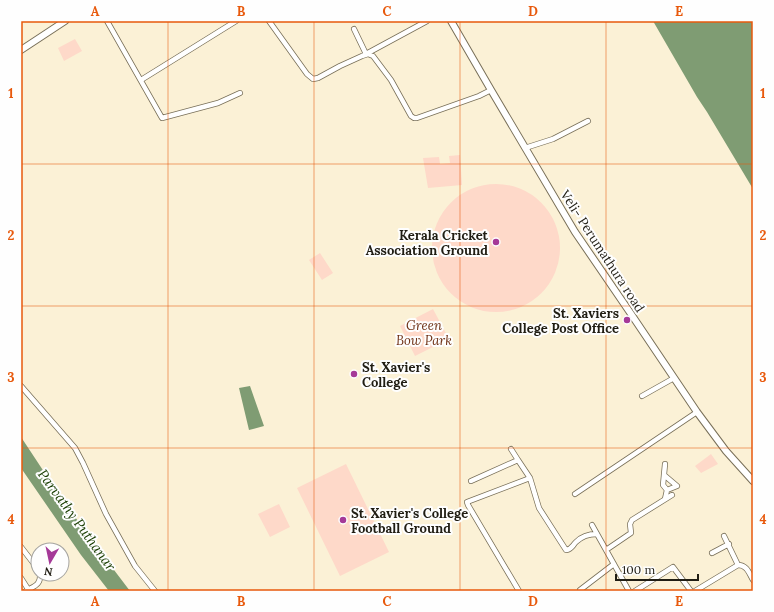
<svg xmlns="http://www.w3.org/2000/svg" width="774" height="612" viewBox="0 0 774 612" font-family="Lora,serif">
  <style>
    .green { fill: #fed9c9 }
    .water { fill: #7f9c73 }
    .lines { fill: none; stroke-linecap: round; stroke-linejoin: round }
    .street-casing { stroke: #786f58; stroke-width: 6 }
    .secondary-casing { stroke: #786f58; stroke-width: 8 }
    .street { stroke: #fff; stroke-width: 4.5 }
    .secondary { stroke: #fff; stroke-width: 6 }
    .grid { fill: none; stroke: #e8590c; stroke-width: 1; stroke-opacity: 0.55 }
    .poi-dot { fill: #a53998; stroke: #fefefe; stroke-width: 1.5 }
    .labels { text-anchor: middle; stroke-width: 4; stroke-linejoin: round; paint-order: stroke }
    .poi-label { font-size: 13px; font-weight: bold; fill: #201d13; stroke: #fefefe; text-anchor: end }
    .street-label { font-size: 13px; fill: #201d13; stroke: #fefefe }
    .park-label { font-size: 13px; font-style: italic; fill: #6f3115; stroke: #fefefe }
    .water-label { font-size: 14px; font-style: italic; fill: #183d00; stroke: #fefefe }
    .neatline { fill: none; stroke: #e8590c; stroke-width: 1.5 }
    .grid-label { font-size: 13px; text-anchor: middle; font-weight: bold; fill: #e8590c }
  </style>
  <rect width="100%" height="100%" fill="#fbf1d6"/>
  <path class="green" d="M75 39 82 51 64 61 58 48Z
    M460 155 462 185 428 188 423 158 439 157 440 164 450 163 449 156Z
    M432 248a64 64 0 1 1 128 0a64 64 0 1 1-128 0Z
    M320 253 333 273 322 280 309 260Z
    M433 309 449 339 415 356 400 326Z
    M711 454 718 464 701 473 695 466Z
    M346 464 389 552 340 576 297 488Z
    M279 504 290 527 270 537 258 514Z"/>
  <path class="water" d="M653 21H753V189L707 112 697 97Z
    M250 386 264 426 249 430 239 388Z
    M21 437 58 493 95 545 130 591H109L81 555 21 468Z"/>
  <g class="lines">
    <g class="street-casing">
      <path id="street" d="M107 21 162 118 218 103 240 93
        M269 21 307 74 313 79 318 78 340 66 362 56 368 54 373 56 391 80 411 116 414 118H417L479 96 491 90
        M354 29 366 54 427 21
        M141 80 236 21
        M525 148 553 139 588 121
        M21 386 75 448 83 463 106 514 135 566 155 591
        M642 396 674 378
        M511 449 518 460
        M664 475 677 486 667 490
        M471 481 518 460 530 478 539 508 566 550C572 549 572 546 576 542 582 536 589 534 597 534
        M575 494 697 412
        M665 499 667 490 663 485 665 464
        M592 525 629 591
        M724 536 738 565
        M21 547 38 569
        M606 550 631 533 630 524 632 520 672 495
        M712 553 729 544
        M21 578 28 589
        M580 590 614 564
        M26 591C34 586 41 585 40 574
        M519 591 468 505 467 502 530 478
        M635 591 673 567 691 591
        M695 591 738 565C747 565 749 573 753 580"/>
    </g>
    <g class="secondary-casing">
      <path id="secondary" d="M451 21 491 90 575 232 629 311 697 412 726 451 753 481
        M21 50 65 21"/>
    </g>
    <use href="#street" class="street"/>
    <use href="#secondary" class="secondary"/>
  </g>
  <path class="grid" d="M168 21V591M314 21V591M460 21V591M606 21V591M21 164H753M21 306H753M21 448H753"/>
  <g class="poi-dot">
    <circle cx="496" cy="242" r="4"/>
    <circle cx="627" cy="320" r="4"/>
    <circle cx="354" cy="374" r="4"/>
    <circle cx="343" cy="520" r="4"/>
  </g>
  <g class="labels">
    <g class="poi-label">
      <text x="488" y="240">Kerala Cricket<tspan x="488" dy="15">Association Ground</tspan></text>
      <text x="619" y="318">St. Xaviers<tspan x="619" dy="15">College Post Office</tspan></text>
      <text x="362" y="372" text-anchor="start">St. Xavier's<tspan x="362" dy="15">College</tspan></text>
      <text x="351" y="518" text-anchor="start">St. Xavier's College<tspan x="351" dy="15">Football Ground</tspan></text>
    </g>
    <g class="street-label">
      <text transform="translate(603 251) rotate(57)" y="5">Veli- Perumathura road</text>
    </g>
    <g class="park-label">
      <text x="424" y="330">Green<tspan x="424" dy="15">Bow Park</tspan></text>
    </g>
    <g class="water-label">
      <text transform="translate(77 520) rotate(54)" y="5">Parvathy Puthanar</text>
    </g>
  </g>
  <rect width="774" height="612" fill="none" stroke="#fefefe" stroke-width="44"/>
  <g transform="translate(50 562) rotate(189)"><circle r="19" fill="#fefefe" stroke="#a5a4a0"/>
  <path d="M0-3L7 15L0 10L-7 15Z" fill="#a53998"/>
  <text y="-6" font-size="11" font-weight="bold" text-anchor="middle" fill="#201d13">N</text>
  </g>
  <path d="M616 574v6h82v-6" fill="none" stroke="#201d13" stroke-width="2"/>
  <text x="622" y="574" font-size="12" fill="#201d13" stroke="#fefefe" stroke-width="3" paint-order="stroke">100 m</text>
  <rect x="22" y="22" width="730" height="568" class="neatline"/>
  <g class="grid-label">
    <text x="95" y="16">A</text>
    <text x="241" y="16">B</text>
    <text x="387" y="16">C</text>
    <text x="533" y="16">D</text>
    <text x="679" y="16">E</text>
    <text x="11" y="98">1</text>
    <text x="763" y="98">1</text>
    <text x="11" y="240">2</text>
    <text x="763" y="240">2</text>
    <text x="11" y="382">3</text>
    <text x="763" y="382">3</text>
    <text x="11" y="524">4</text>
    <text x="763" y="524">4</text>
    <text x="95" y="606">A</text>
    <text x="241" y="606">B</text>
    <text x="387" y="606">C</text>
    <text x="533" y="606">D</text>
    <text x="679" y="606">E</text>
  </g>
</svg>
